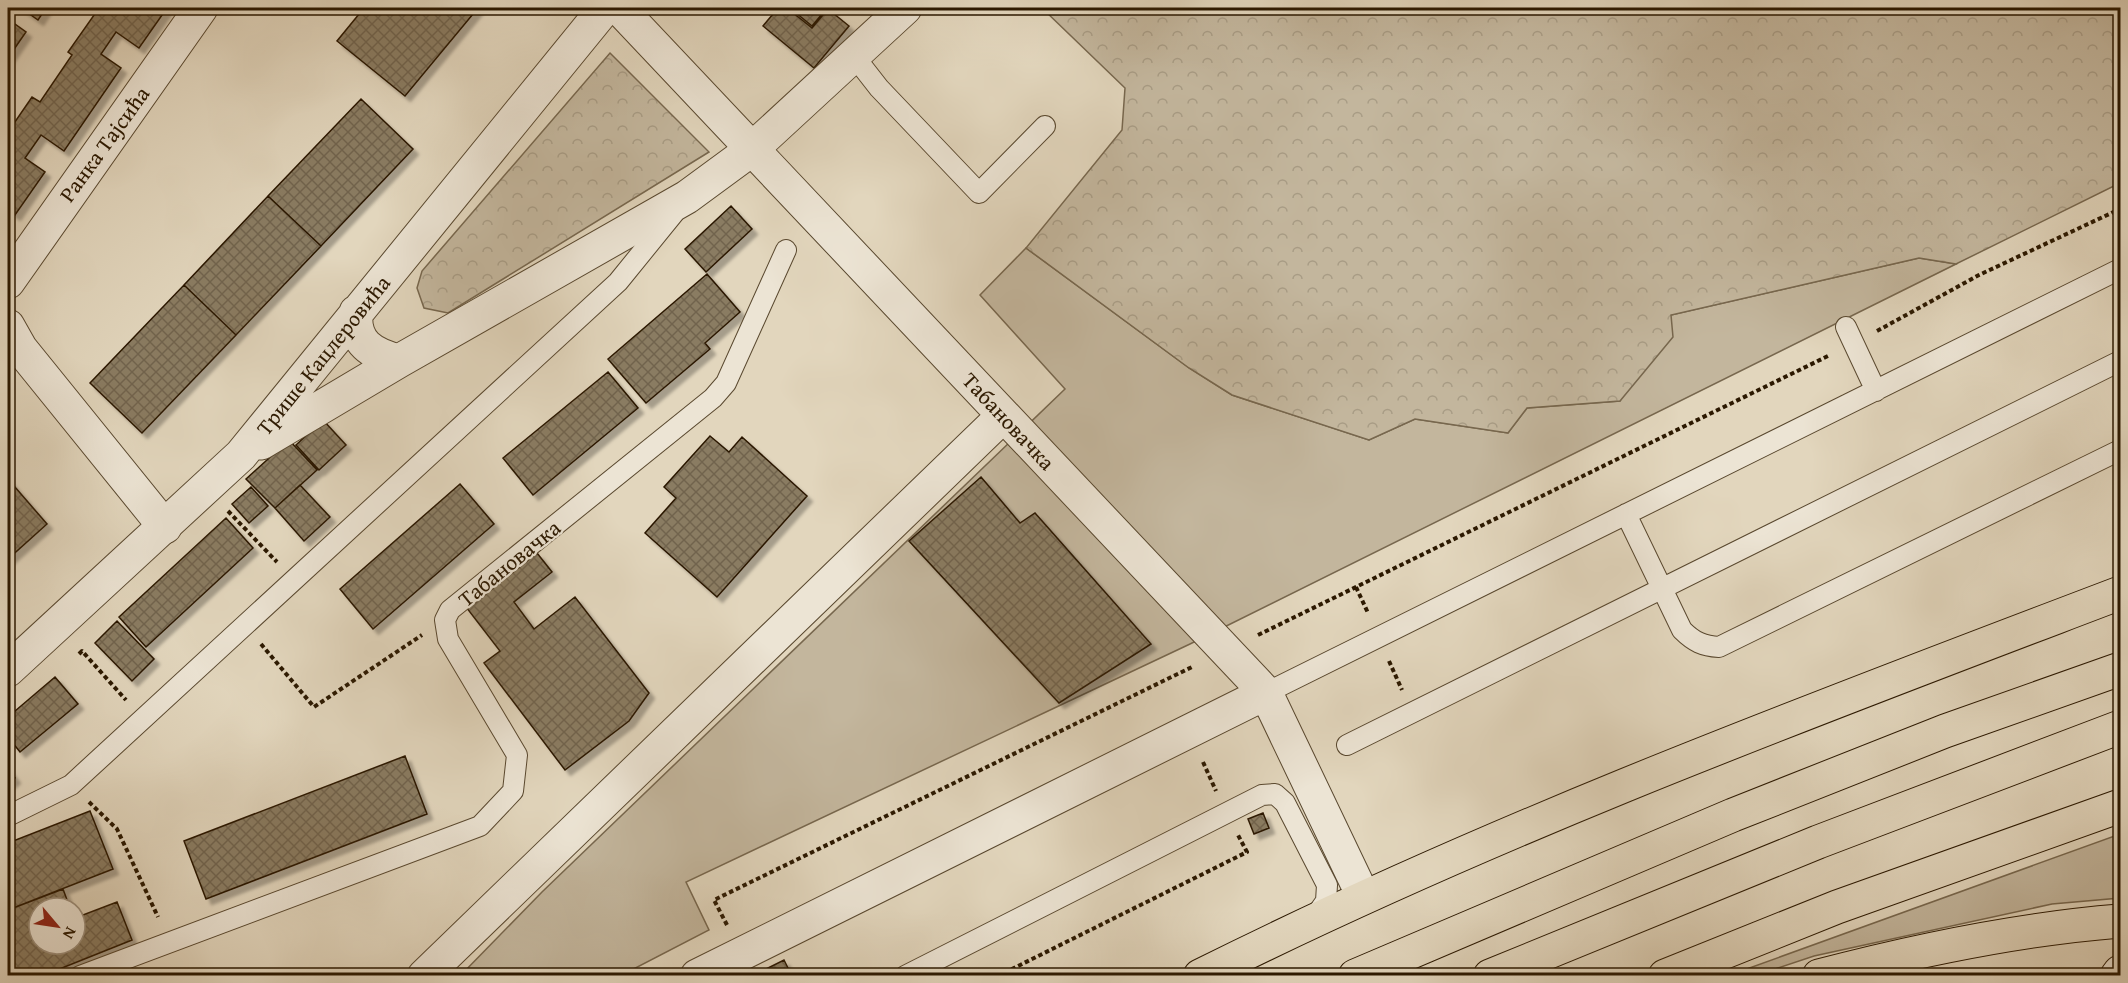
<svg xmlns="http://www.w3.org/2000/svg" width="2128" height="983" viewBox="0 0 2128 983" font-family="'Gentium Book Plus',serif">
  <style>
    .grass { fill: #c3b69d; stroke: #77674e; stroke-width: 1.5 }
    .forest { fill: url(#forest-crowns); stroke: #77674e; stroke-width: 1.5 }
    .building { fill: url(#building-cross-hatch); stroke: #2b1800; stroke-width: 1.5; filter: url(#shadow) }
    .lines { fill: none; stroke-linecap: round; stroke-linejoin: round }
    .service-casing { stroke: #59482f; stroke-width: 22 }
    .minor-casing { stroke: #59482f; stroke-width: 35 }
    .tertiary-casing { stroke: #59482f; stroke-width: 35 }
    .secondary-casing { stroke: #2b1800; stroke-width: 35 }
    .trunk-casing { stroke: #2b1800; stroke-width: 35 }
    .path { stroke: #2b1800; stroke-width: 4; stroke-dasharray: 4.5 3; stroke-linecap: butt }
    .service { stroke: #ece4d4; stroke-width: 20 }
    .minor { stroke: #ece4d4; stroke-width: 33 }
    .tertiary { stroke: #ece4d4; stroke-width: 33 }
    .secondary { stroke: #ece4d4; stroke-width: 33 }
    .trunk { stroke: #e2d6bd; stroke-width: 33 }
    .labels { text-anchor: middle; stroke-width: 4.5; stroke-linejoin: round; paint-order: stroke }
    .street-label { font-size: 22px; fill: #2b1800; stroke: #ece4d4 }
  </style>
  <defs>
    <pattern id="forest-crowns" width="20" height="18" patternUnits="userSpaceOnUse" patternTransform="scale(1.5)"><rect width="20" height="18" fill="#c3b69d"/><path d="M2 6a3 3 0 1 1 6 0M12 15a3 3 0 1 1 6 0" fill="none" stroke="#a89c85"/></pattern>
    <pattern id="building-cross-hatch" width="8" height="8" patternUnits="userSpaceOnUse" patternTransform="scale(1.5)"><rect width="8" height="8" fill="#8a7b62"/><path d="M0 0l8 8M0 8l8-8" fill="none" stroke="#71644e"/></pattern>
    <filter id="shadow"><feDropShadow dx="5.5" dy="5.5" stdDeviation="1.5" flood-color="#0004"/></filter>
  </defs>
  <rect width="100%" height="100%" fill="#e2d6bd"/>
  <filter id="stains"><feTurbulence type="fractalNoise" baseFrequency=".00333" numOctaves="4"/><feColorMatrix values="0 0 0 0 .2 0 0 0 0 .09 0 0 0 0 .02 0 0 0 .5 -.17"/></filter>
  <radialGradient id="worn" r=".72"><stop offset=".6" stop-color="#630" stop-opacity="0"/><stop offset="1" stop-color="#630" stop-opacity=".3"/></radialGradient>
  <path class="grass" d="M1026 248 1189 368 1232 395 1369 440 1415 419 1508 433 1527 408 1620 401 1671 315 1919 258 1956 264 1190 644 686 882 709 930 622 975 460 976 542 892 1065 389 980 295Z
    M2120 834V898L2052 904 1814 956 1757 975H1730Z"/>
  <path class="forest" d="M1042 8H2120V183L1956 264 1919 258 1671 315 1673 337 1620 401 1527 408 1508 433 1415 419 1369 440 1232 395 1189 368 1026 248 1122 130 1125 88Z
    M610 53 709 152 448 313 424 308 417 288 422 271Z"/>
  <path class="building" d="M21 8H46L38 20Z
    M99 8H167L139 48 116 32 101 54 121 68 64 151 41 135 25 158 45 172 15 215 8 210V132L32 97 40 102 72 55 68 52Z
    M364 8H478L405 96 337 41Z
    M778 8H787L812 28 828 9 849 26 814 68 763 26Z
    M790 8H827L812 26Z
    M8 19 26 32 8 58Z
    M361 99 413 149 321 246 268 196Z
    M268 196 321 246 236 335 184 285Z
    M731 206 752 229 706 272 685 249Z
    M707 274 740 312 705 343 710 349 646 403 608 359Z
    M184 285 236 335 142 433 90 383Z
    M608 372 638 408 533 495 503 458Z
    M323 420 346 445 319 470 296 445Z
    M710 436 729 452 742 437 807 496 717 597 645 533 676 498 664 487Z
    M289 440 317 470 275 508 246 479Z
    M981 477 1020 523 1035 513 1151 644 1059 703 909 541Z
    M8 479 47 524 8 559Z
    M460 484 494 524 373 629 340 589Z
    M300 485 330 517 304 541 275 508Z
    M251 487 268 506 249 523 232 504Z
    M226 518 253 548 146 647 119 617Z
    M537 553 552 572 514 602 534 629 575 597 649 693 629 721 565 770 484 663 500 651 466 607Z
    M117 621 154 659 132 681 95 643Z
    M55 677 78 704 20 752 8 737V717Z
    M405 756 427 814 206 899 184 841Z
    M8 769 15 778 8 784Z
    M90 811 113 869 8 910V843Z
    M1263 813 1269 828 1254 834 1248 819Z
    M63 889 70 908H39V944H75V918L117 902 132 940 42 976H8V910Z
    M784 960 792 976H752Z"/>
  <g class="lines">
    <g class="service-casing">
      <path id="service" d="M854 56 879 88 979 193 1045 126
        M1846 327 1876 391
        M1626 514 1682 630C1694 642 1703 646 1719 647L2120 450
        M1266 693 2120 269
        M1347 745 2120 361
        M8 816 71 785 618 282 674 213
        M80 976 480 826 513 791 517 755 448 639 445 620 450 610 713 398 726 383 786 250
        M905 976 1262 795 1275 794 1285 803 1327 885 1326 901 1314 918"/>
    </g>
    <g class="minor-casing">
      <path id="minor" d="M619 8 1266 693 1363 896
        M8 282 201 8
        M8 326 21 349 165 527
        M424 976 1003 416
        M697 976 1266 693"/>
    </g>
    <g class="tertiary-casing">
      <path id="tertiary" d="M356 312C353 343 372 354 399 361
        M261 443 399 361 687 197 751 150 905 8
        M8 670 241 455 605 8"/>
    </g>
    <g class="secondary-casing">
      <path id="secondary" d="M2117 976 2120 972"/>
    </g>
    <g class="trunk-casing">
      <path id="trunk" d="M1200 976C1498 827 1810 711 2120 593
        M1355 976 1733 815 1945 731 2120 669
        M1490 976 1818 842 2120 727
        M1665 976 1837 907 2120 806
        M1819 976C1918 950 2019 929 2120 921"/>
    </g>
    <path class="path" d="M1877 331 1979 275 2120 209
      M228 511 277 562
      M1356 587 1368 613
      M1258 635 1830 355
      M261 644 314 707 422 635
      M79 654 82 651 126 700
      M1389 661 1402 690
      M1203 762 1216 791
      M89 802 117 829 158 917
      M727 925 714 900 1194 666
      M998 976 1247 852 1238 835"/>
    <use href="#service" class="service"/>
    <use href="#minor" class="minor"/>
    <use href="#tertiary" class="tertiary"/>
    <use href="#secondary" class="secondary"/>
    <use href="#trunk" class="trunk"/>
  </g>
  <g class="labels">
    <g class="street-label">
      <text transform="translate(104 144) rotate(-54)" y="8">Ранка Тајсића</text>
      <text transform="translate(323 355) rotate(-51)" y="8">Трише Кацлеровића</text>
      <text transform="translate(1009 421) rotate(47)" y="8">Табановачка</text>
      <text transform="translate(509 563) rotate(-39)" y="8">Табановачка</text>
    </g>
  </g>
  <rect width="2128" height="983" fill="none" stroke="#e2d6bd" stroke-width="30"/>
  <rect x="9" y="9" width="2110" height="965" fill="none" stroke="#2b1800" stroke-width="3"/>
  <rect x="15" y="15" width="2098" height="953" fill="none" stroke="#2b1800" stroke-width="1.5"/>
  <g transform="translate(57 926) rotate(119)"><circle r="28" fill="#ece4d4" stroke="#9f927f" stroke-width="1.5"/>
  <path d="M0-4.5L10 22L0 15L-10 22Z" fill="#8f2418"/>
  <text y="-9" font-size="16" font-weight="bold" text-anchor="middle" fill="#2b1800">N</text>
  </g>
  <rect width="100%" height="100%" filter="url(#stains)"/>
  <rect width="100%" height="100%" fill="url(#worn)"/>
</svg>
